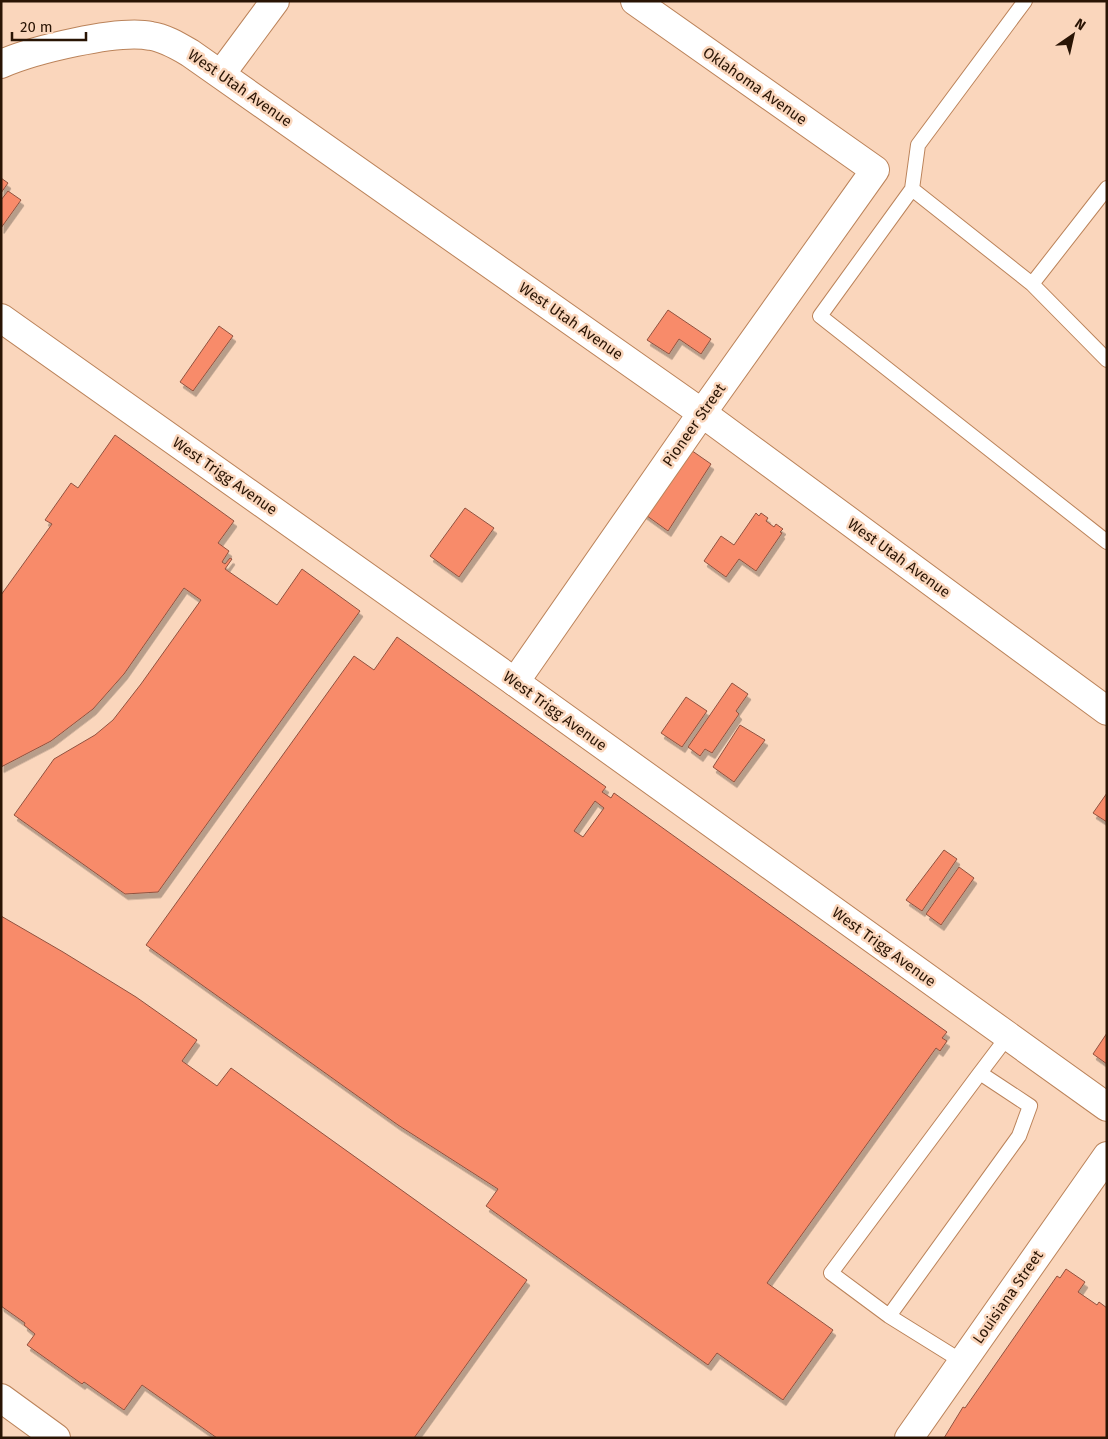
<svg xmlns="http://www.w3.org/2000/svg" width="1108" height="1439" viewBox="0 0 1108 1439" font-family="'Fira Sans',sans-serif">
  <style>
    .building { fill: #f88b6b; stroke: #90523f; fill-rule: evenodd; filter: url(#shadow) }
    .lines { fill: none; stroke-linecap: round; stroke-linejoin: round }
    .lane-casing { stroke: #bb835a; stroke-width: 16 }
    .street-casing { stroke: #bb835a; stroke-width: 30 }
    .secondary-casing { stroke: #bb835a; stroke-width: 30 }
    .lane { stroke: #fff; stroke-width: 14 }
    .street { stroke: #fff; stroke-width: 28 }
    .secondary { stroke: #fff; stroke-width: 28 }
    .labels { text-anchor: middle; stroke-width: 5; stroke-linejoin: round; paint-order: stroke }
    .street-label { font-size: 15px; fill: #291404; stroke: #fad6bc }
  </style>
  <defs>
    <filter id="shadow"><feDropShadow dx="3" dy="5.5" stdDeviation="0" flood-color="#0004"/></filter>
  </defs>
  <rect width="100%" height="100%" fill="#fad6bc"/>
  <path class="building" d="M1 178 8 183 1 193Z
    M8 191 21 200 1 228V200Z
    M668 310 711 339 701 354 679 339 669 354 647 340Z
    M219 326 233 336 193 391 180 382Z
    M115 435 234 521 218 543 229 551 222 562 225 564 230 558 232 559 225 569 277 605 302 569 360 611 158 892 125 894 14 815 54 759 95 735 113 720 141 684 201 600 184 588 124 674 93 709 51 741 1 767V595L52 524 45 520 71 483 78 488Z
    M688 448 711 464 668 531 643 513Z
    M465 508 494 528 459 577 430 556Z
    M756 513 759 516 761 513 768 518 766 521 774 527 776 524 783 529 780 532 782 533 756 571 739 559 726 577 704 561 721 536 734 545Z
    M397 637 606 787 602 792 611 798 614 793 947 1032 942 1038 947 1041 940 1051 936 1048 767 1283 833 1330 783 1400 717 1353 708 1365 486 1206 498 1189 398 1125 146 945 354 656 374 670ZM595 801 604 808 583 837 574 831Z
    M732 683 748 694 736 711 739 714 712 753 705 749 700 756 688 747Z
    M686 697 707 711 682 747 661 733Z
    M740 725 765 740 734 782 713 767Z
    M1107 793V822L1093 813Z
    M944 850 957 859 922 911 906 900Z
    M959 867 974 878 941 925 926 914Z
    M1 916 63 952 136 997 197 1040 182 1061 217 1086 231 1068 527 1280 414 1438H217L142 1385 124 1410 84 1382 82 1384 27 1345 35 1334 24 1325 25 1323 1 1306Z
    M1107 1033V1064L1093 1054Z
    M1066 1269 1085 1282 1078 1292 1097 1305 1099 1302 1107 1308V1438H944L963 1407 965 1408 1057 1276 1060 1278Z"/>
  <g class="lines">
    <g class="lane-casing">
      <path id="lane" d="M1025 1 918 145 912 189 820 316 1107 542
        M912 189 1032 284 1107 360
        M1032 284 1107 188
        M889 1316 831 1273 980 1073
        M963 1362 889 1316 1019 1136 1030 1106 980 1073 1008 1036"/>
    </g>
    <g class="street-casing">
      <path id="street" d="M1 64C33 50 118 29 151 36 165 38 178 46 190 53L702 413 1107 711
        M221 74 275 1
        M515 682 702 413 875 170 635 1
        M1 1398 56 1438
        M909 1438 1107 1156"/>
    </g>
    <g class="secondary-casing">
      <path id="secondary" d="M1 318 515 682 1107 1107"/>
    </g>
    <use href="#lane" class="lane"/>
    <use href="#street" class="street"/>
    <use href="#secondary" class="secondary"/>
  </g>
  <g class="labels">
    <g class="street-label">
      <text transform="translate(755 86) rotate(35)" y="5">Oklahoma Avenue</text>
      <text transform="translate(240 88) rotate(35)" y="5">West Utah Avenue</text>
      <text transform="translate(571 321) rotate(35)" y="5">West Utah Avenue</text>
      <text transform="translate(694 425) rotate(-55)" y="5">Pioneer Street</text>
      <text transform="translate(225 476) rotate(35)" y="5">West Trigg Avenue</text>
      <text transform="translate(899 558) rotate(36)" y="5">West Utah Avenue</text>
      <text transform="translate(555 711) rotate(36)" y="5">West Trigg Avenue</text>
      <text transform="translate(884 947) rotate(36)" y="5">West Trigg Avenue</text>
      <text transform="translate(1008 1297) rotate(-55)" y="5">Louisiana Street</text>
    </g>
  </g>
  <rect width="1108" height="1439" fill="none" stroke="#291404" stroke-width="5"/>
  <g transform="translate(1073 35) rotate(34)" stroke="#fad6bc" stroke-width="4" paint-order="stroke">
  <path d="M0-4L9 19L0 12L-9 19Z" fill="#291404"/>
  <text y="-8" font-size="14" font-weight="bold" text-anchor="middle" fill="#291404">N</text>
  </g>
  <path d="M12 32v8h74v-8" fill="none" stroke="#291404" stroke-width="2.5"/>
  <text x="20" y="32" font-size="15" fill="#291404" stroke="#fad6bc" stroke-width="4" paint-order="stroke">20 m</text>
</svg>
